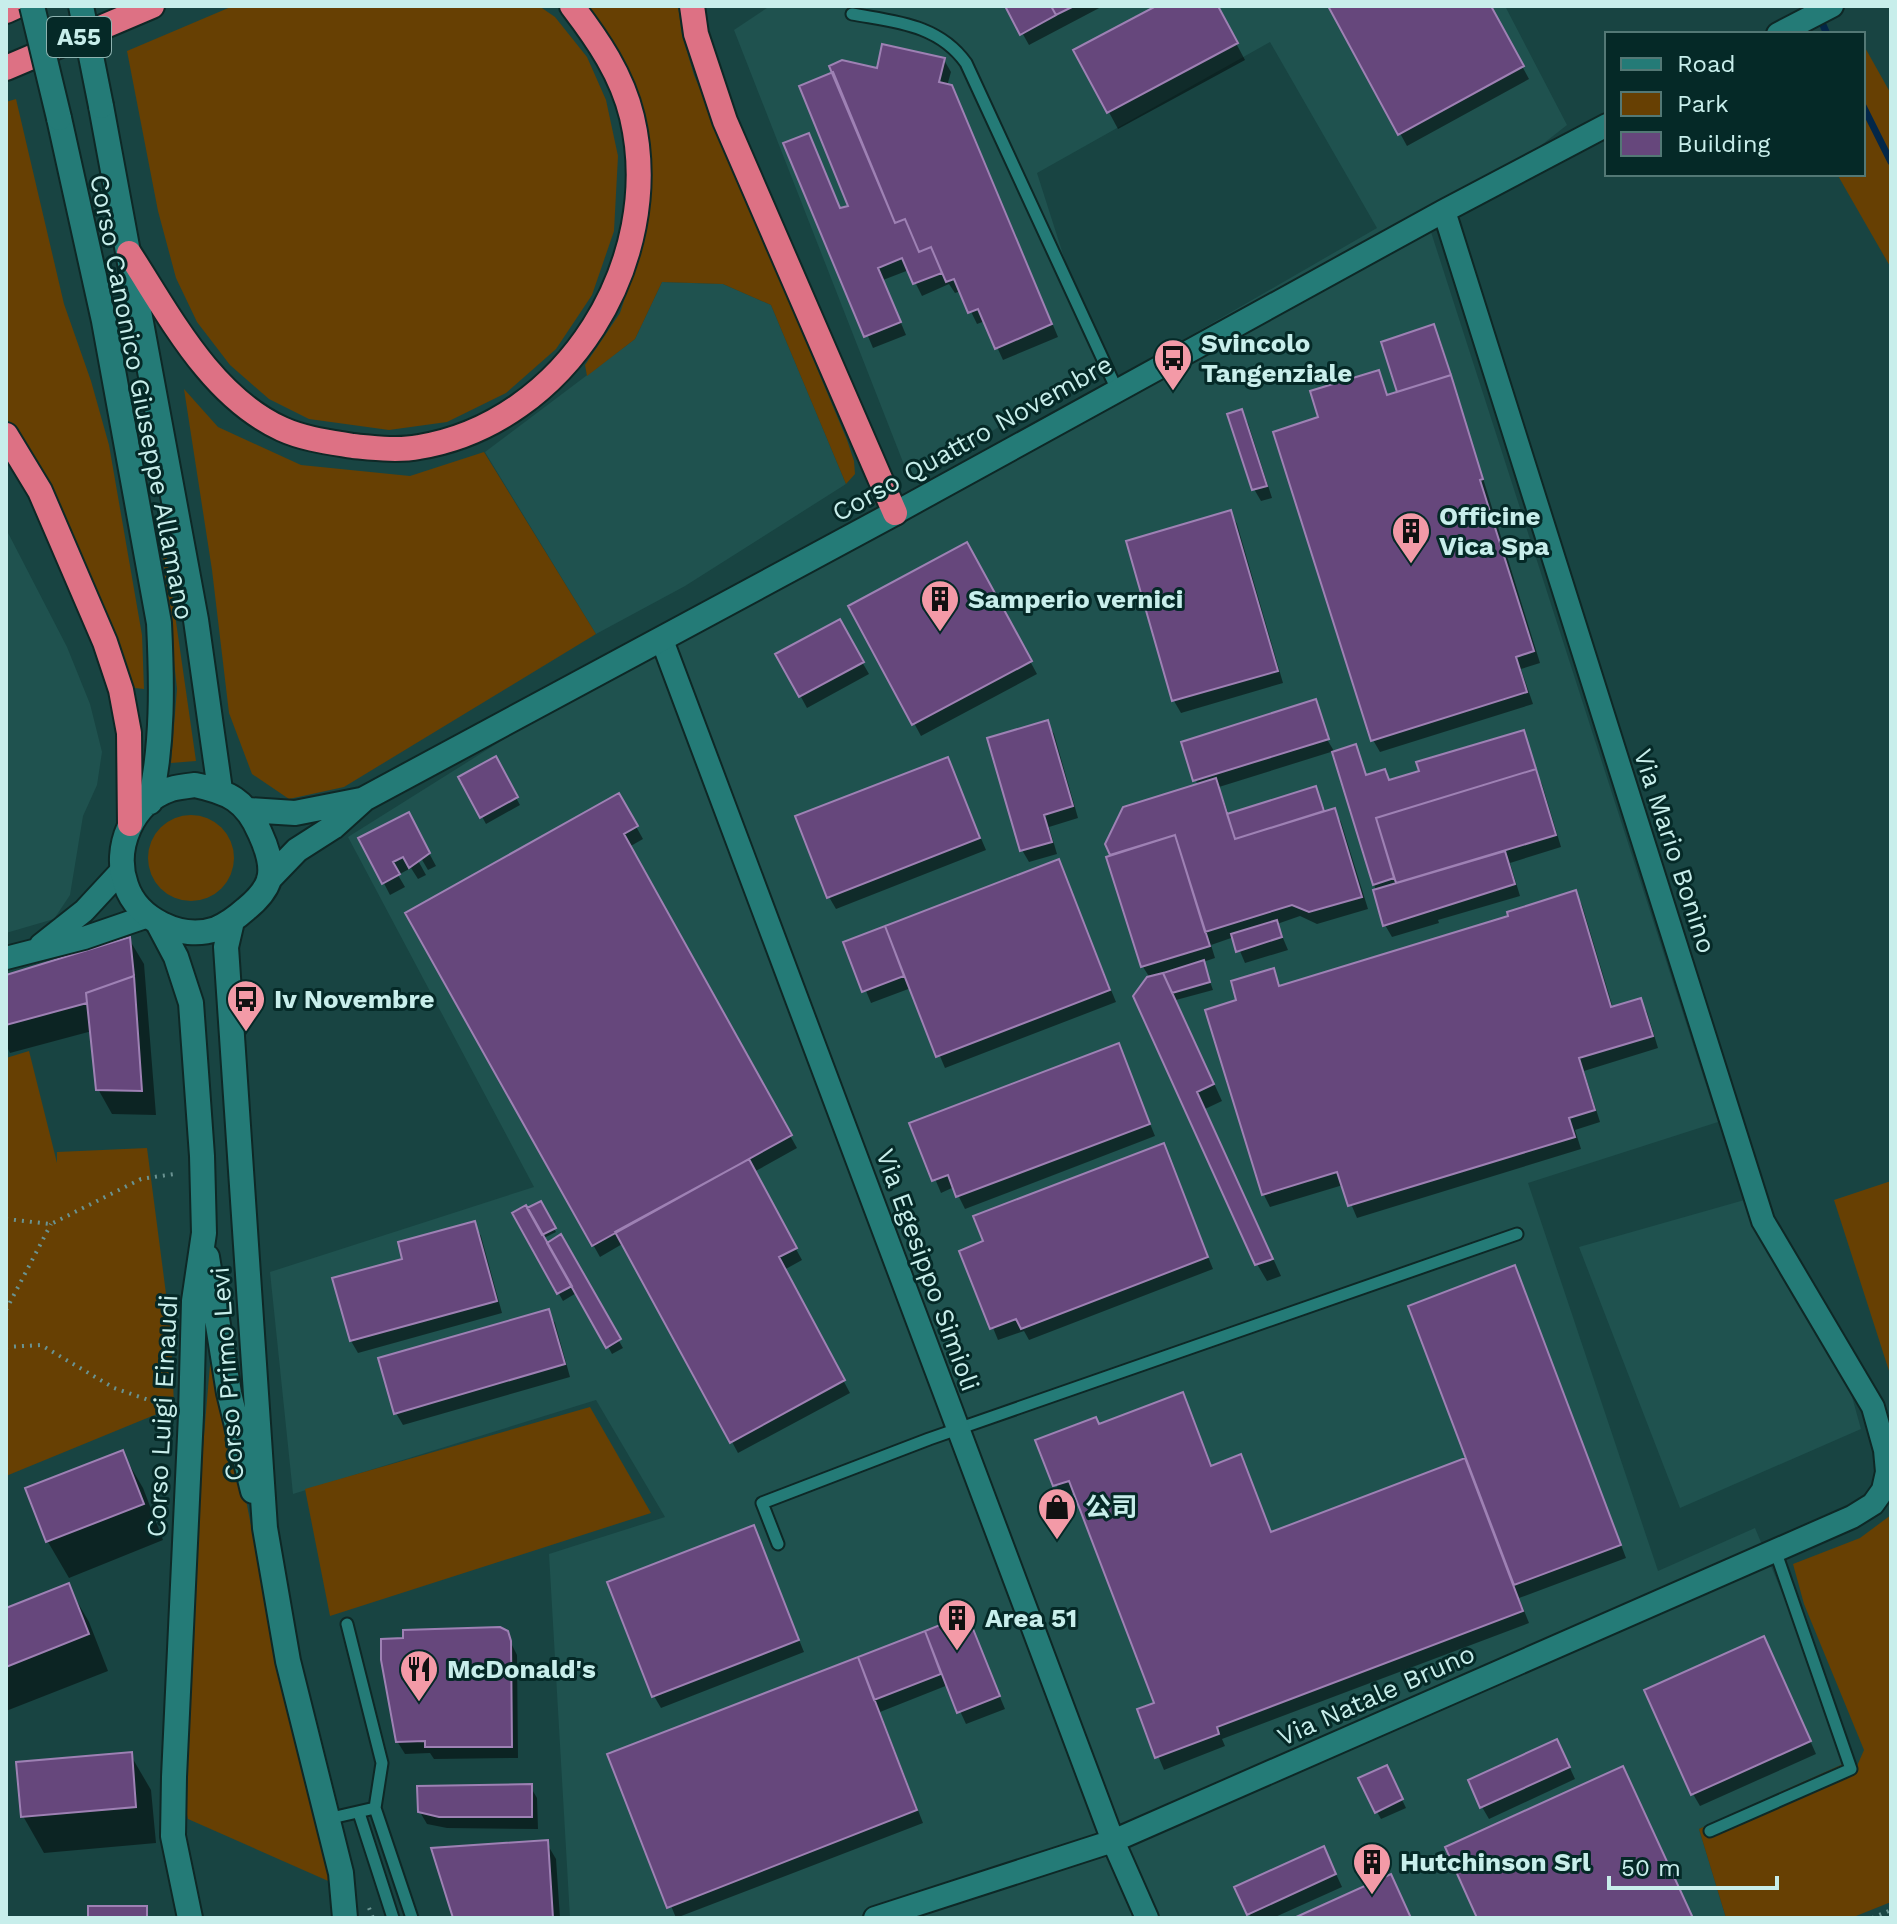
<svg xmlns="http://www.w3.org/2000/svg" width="1897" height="1924" viewBox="0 0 1897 1924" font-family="'Work Sans','Noto Sans SC',sans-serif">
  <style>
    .built { fill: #1f524f }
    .green { fill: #674003 }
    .shadow { fill: #0007 }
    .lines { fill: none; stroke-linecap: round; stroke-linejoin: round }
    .stream { stroke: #032748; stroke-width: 7 }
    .building { fill: #66477c; stroke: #9e81b4; stroke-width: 2 }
    .lane-casing { stroke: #0e2826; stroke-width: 15 }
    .street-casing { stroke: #0e2826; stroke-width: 26 }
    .secondary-casing { stroke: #0e2826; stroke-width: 28 }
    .highway-casing { stroke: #0e2826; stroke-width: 28 }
    .path { stroke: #6a9391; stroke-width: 4; stroke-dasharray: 2 6; stroke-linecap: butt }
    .lane { stroke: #247b77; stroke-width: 11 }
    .street { stroke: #247b77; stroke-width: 22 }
    .secondary { stroke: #247b77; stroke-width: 24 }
    .highway { stroke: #dd7184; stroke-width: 24 }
    .secondary-bridge-casing { stroke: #0e2826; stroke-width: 28; stroke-linecap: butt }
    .secondary-bridge { stroke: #247b77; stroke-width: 24 }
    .labels { text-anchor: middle; stroke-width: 6; stroke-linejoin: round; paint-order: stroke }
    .shield { fill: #052927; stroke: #8eb3b0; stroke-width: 2 }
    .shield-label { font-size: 24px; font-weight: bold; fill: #c8eeeb }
    .poi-label { font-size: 26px; font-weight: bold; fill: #c8eeeb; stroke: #052927; text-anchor: start }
    .street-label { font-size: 26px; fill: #c8eeeb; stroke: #052927 }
  </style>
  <rect width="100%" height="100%" fill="#184442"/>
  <path class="built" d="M770 6H1505L1567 125 1431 232 1718 1122 1528 1183 1658 1571 1755 1528 1852 1760 1699 1829 1726 1918H570L549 1554 665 1517 596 1400 293 1494 270 1272 534 1187 348 837 662 640 1377 228 1270 42 1037 173 1099 367 910 480 734 30Z
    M662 282 723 284 771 305 846 484 685 586 596 634 485 452 635 339Z
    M6 529 67 647 90 704 102 752 97 785 83 816 70 895 54 919 6 933Z
    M1755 1197 1838 1347 1861 1429 1680 1508 1579 1247Z"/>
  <path class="green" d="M233 6H539L555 17 587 57 606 100 618 156 614 231 592 295 556 349 506 393 447 422 389 430 309 419 269 399 230 365 197 322 176 278 158 211 127 51Z
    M588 6H678L682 35 694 75 847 440 854 461 855 474 846 484 771 305 723 284 662 282 635 339 587 376 585 365 620 313 646 234 651 171 642 113 621 54Z
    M1863 44 1891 94V268L1837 174H1863Z
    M16 99 64 304 91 381 109 445 142 635 144 689 135 688 40 465 6 418V102Z
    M184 389 218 427 301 465 410 476 484 452 596 634 344 787 289 799 252 774 229 713 212 570Z
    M166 552 196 761 171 763 177 689 163 558Z
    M148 858a43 43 0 1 1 86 0a43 43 0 1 1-86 0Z
    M29 1051 57 1163V1152L147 1148 171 1332 174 1407 6 1476V1058Z
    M1891 1181V1377L1834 1200Z
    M211 1353 242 1480 273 1636 335 1884 188 1819 176 1767Z
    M590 1407 651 1513 330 1616 305 1489Z
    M1891 1515V1902L1851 1918H1726L1699 1829 1852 1760 1857 1766 1864 1750 1804 1604 1793 1564 1860 1538Z"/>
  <path class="shadow" d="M1007 6H1103L1029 45Z
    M1160 6H1216L1245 60 1118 129 1076 51Z
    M1330 6H1490L1529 79 1407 146Z
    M944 60 951 72 947 86H951L958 99 1058 337 1003 360 985 321 977 324 961 291 955 293 949 284 922 296 909 270 883 280 906 335 873 348 786 144 841 210 850 207 879 70Z
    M1433 327 1440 339 1540 663 1521 669 1533 704 1380 752 1373 740 1275 433 1321 418 1378 372 1389 397 1400 393Z
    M1241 411 1248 423 1272 498 1261 501 1254 489Z
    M1231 512 1237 524 1283 683 1181 713 1174 701 1128 542Z
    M967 545 1037 674 921 736 851 607Z
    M839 622 869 674 807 708 778 655Z
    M1315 702 1329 736 1325 729 1322 731 1334 751 1219 787 1229 815 1315 788 1326 812 1334 810 1341 822 1368 909 1317 924 1300 916 1277 924 1288 950 1245 963 1234 937 1211 945 1215 958 1203 962 1213 990 1176 1000 1222 1101 1205 1109 1281 1276 1267 1281 1257 1264 1150 978 1143 967 1109 858 1112 856 1107 844 1198 786 1183 744Z
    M1047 722 1054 734 1078 818 1049 827 1057 854 1029 862 1022 850Z
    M495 759 520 805 486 824 461 778Z
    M947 759 986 850 836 909 829 897Z
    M1537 775 1542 784 1561 847 1510 863 1520 896 1438 920 1439 923 1392 937 1385 925 1374 884 1366 777 1389 782Z
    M619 796 643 839 629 847 797 1148 754 1172 802 1260 784 1270 850 1393 738 1453 624 1243 600 1257 408 914Z
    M415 827 436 866 428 870 418 853 415 855 426 875 418 879 411 868 398 875 405 887 390 895 361 839Z
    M1058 862 1116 1002 945 1068 911 988 871 1003 846 943Z
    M1575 893 1582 905 1613 1008 1640 1000 1647 1012 1658 1048 1584 1071 1600 1122 1575 1130 1581 1149 1357 1218 1343 1185 1270 1207 1264 1195 1207 1011 1239 1001 1273 970 1281 987 1511 917Z
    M129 939 144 964 156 1115 112 1114 98 1089 92 1031 10 1053 6 1045V977Z
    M1118 1046 1155 1136 965 1209 954 1187 941 1193 912 1124Z
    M1163 1145 1213 1269 1029 1340 1024 1331 998 1340 962 1252 986 1243Z
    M540 1203 556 1232 542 1239 546 1245 560 1237 623 1348 612 1354 578 1292 563 1301 514 1214Z
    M474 1224 481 1236 502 1313 358 1353 351 1341 404 1261Z
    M1514 1268 1521 1280 1626 1558 1519 1598 1529 1623 1222 1739 1225 1746 1164 1770 1139 1710 1156 1704 1075 1493 1062 1498 1038 1442 1099 1426 1182 1394 1212 1467 1240 1456 1272 1534 1468 1459Z
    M548 1311 555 1323 570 1377 403 1425 396 1413Z
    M122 1452 143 1488 163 1540 69 1578 48 1542 28 1490Z
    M753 1527 804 1652 661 1708 654 1696Z
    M68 1586 89 1622 108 1671 6 1711V1610Z
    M966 1617 1005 1709 966 1724 948 1685 880 1712 923 1823 676 1918 610 1755Z
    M506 1633 517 1655 518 1758 434 1759 430 1753 405 1754 397 1741Z
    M1770 1650 1816 1754 1700 1806 1693 1794Z
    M1563 1753 1575 1779 1489 1819 1482 1807Z
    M130 1754 151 1790 156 1843 44 1853 23 1816Z
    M1390 1775 1406 1808 1381 1819 1377 1812Z
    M530 1786 537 1798 538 1829 447 1828 427 1824 420 1812Z
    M546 1842 556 1859 560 1918H455Z
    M1330 1861 1342 1887 1273 1918H1251L1237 1888Z"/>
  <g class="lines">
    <path class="stream" d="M1823 25 1827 34
      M1863 106 1891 162"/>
  </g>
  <path class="building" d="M1005 6H1051L1056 15 1020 35Z
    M1051 6H1074L1056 15Z
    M1156 6H1218L1238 43 1107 113 1073 50Z
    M1328 6H1491L1524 66 1398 135Z
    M882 44 945 58 939 82 952 85 1052 324 995 349 978 309 968 313 954 279 946 282 931 247 919 252 905 219 895 223 829 66 842 60 877 68Z
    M833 72 895 223 905 219 919 252 931 247 942 273 913 284 902 258 878 268 901 322 864 337 783 143 809 133 840 208 848 206 799 86Z
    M1434 324 1451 375 1397 392 1381 342Z
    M1379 370 1387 395 1451 375 1483 479 1480 480 1534 651 1516 657 1527 692 1371 741 1273 432 1318 417 1310 391Z
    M1242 409 1267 486 1252 490 1227 414Z
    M1231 510 1278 671 1172 701 1126 541Z
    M967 542 1032 661 912 725 848 606Z
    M840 619 864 662 799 697 775 654Z
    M1316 699 1329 739 1193 781 1181 742Z
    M1048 720 1073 806 1044 815 1052 842 1020 851 987 738Z
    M1524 730 1536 769 1376 818 1394 878 1373 885 1332 752 1356 744 1366 775 1385 769 1389 780 1419 771 1416 762Z
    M496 756 518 797 480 818 458 777Z
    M948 757 980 838 827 898 795 816Z
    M1536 769 1556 835 1396 883 1376 818Z
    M1216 778 1235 839 1335 808 1362 897 1309 912 1292 905 1205 932 1175 835 1110 855 1105 844 1123 807Z
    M1316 786 1324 811 1235 839 1227 814Z
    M619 793 638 826 624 834 792 1135 592 1246 405 913Z
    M409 812 430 853 409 868 403 857 393 862 400 874 382 884 358 838Z
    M1175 835 1210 946 1141 967 1106 857Z
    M1505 851 1515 884 1383 926 1373 890Z
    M1059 859 1110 990 936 1057 885 926Z
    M1576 890 1611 1007 1641 998 1653 1036 1579 1058 1595 1110 1569 1118 1575 1137 1348 1206 1337 1172 1262 1195 1205 1010 1236 1000 1231 981 1274 968 1279 986 1508 916 1507 912Z
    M1277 920 1282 937 1236 952 1231 934Z
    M885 926 904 976 862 992 843 942Z
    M130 937 134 976 86 993 87 1003 6 1025V975Z
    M1204 960 1210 982 1172 993 1163 973Z
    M1163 973 1214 1084 1197 1092 1273 1259 1255 1265 1133 996 1147 977Z
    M134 976 142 1091 96 1090 86 993Z
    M1119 1043 1150 1124 956 1197 948 1175 932 1181 909 1123Z
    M1164 1143 1208 1257 1021 1329 1016 1319 990 1329 959 1251 983 1241 973 1216Z
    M749 1159 797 1248 779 1257 845 1380 730 1443 615 1232Z
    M541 1201 556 1228 542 1235 527 1208Z
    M526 1205 572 1286 557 1294 512 1213Z
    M475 1221 497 1301 350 1341 332 1278 402 1259 398 1242Z
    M561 1234 621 1339 606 1348 547 1243Z
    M1515 1265 1621 1545 1514 1585 1408 1306Z
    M549 1309 565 1364 394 1414 378 1358Z
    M1183 1392 1211 1466 1241 1454 1271 1532 1465 1458 1523 1611 1217 1727 1219 1734 1155 1758 1137 1709 1154 1703 1069 1481 1053 1486 1035 1440 1096 1417 1099 1424Z
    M123 1450 144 1504 46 1542 25 1488Z
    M754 1525 799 1640 652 1697 607 1582Z
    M69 1583 89 1634 6 1667V1608Z
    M967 1614 1000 1696 957 1713 925 1631Z
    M500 1627 508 1631 511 1641 512 1747H425V1741L396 1742 381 1660V1639L403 1638V1630Z
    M925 1631 941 1674 874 1700 858 1657Z
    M1764 1636 1811 1741 1691 1795 1644 1690Z
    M858 1657 917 1810 667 1908 607 1754Z
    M1557 1739 1570 1767 1480 1808 1468 1780Z
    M132 1752 136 1807 21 1817 16 1762Z
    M1387 1765 1403 1799 1375 1813 1358 1778Z
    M1623 1766 1693 1918H1477L1445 1847Z
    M532 1784V1817H439L418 1812 417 1786Z
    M548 1840 553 1918H453L431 1848Z
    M1324 1846 1336 1874 1247 1915 1234 1887Z
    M1391 1874 1411 1918H1294Z
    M88 1906H147V1918H88Z"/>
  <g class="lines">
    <g class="lane-casing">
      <path id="lane" d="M852 14C895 22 938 24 966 63L1117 390
        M778 1544 762 1503 929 1439 1517 1234
        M375 1808 412 1918
        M359 1813 393 1918
        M327 1819 375 1808 382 1763 347 1624
        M1710 1831 1851 1769 1775 1550"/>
    </g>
    <g class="street-casing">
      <path id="street" d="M1778 34 1832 6
        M895 513 1444 211 1607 125
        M662 640 1113 1841 1147 1918
        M41 945 84 911 122 870
        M6 958 84 938 148 916
        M875 1918 1113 1841 1852 1517 1873 1504 1883 1490 1887 1472 1885 1450 1873 1407 1763 1221 1444 211"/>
    </g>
    <g class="secondary-casing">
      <path id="secondary" d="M101 106 196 620 220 790
        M59 118 104 321 159 623C162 683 163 744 150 802
        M195 785C228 792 246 800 260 833 266 846 273 866 269 880 265 892 256 901 246 909 237 917 228 924 216 929 181 941 137 919 126 885 113 848 132 802 171 789 178 787 187 786 195 785Z
        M248 810 295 813 361 800
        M269 879 297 850 333 827 364 799 895 513
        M232 921 226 947 265 1528 288 1661 341 1873 345 1918
        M158 923 176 957 191 1003 202 1156 204 1233 194 1301 191 1415 174 1777 173 1836 190 1918
        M207 1257 229 1393 253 1491"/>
    </g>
    <g class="highway-casing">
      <path id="highway" d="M692 6 696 34 725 121 895 513
        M6 11 17 6
        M6 68 152 6
        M129 253C170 316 210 396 282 429 304 439 329 442 353 446 374 448 398 451 419 447 566 423 666 261 632 117 622 75 598 40 572 6
        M6 435 40 491 105 642 121 690 129 733 130 824"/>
    </g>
    <path class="path" d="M6 1219 51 1224 141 1179 174 1174
      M6 1310 51 1224
      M6 1347 41 1345 114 1388 169 1407
      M369 1908 373 1918
      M1872 1918 1891 1910"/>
    <use href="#lane" class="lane"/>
    <use href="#street" class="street"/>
    <use href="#secondary" class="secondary"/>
    <use href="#highway" class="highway"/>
    <g class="secondary-bridge-casing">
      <path id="secondary-bridge" d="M32 6 59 118
        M81 6 101 106"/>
    </g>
    <use href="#secondary-bridge" class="secondary-bridge"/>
  </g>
  <defs>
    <g id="bus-pin" transform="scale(2)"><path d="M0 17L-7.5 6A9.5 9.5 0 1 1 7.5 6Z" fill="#f39aa7" stroke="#052927"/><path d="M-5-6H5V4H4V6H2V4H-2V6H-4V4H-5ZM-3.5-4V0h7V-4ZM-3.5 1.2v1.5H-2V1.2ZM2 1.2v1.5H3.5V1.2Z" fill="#111"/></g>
    <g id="building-pin" transform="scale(2)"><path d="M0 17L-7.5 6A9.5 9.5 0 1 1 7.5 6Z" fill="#f39aa7" stroke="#052927"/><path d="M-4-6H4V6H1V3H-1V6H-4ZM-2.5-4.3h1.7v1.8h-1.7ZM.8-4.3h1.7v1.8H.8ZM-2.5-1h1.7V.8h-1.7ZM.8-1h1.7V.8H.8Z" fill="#111"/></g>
    <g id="shop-pin" transform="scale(2)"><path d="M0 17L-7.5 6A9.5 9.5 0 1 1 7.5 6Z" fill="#f39aa7" stroke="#052927"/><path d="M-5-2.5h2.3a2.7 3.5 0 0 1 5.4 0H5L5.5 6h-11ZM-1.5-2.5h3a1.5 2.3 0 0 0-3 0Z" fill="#111"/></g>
    <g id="restaurant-pin" transform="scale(2)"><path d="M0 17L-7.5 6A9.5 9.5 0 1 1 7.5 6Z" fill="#f39aa7" stroke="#052927"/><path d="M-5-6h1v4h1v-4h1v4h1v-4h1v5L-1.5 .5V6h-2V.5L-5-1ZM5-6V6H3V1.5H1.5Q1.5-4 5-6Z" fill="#111"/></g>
  </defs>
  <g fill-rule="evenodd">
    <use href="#bus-pin" x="1173" y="358"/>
    <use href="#building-pin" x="1411" y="531"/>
    <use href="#building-pin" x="940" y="599"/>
    <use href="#bus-pin" x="246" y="999"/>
    <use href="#shop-pin" x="1057" y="1507"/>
    <use href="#building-pin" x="957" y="1618"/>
    <use href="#restaurant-pin" x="419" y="1669"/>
    <use href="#building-pin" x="1372" y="1862"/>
  </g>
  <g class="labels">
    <rect class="shield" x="47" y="17" width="64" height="40" rx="6"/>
    <g class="shield-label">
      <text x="79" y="45">A55</text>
    </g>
    <g class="poi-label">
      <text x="1201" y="352">Svincolo<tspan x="1201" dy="30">Tangenziale</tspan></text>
      <text x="1439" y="525">Officine<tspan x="1439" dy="30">Vica Spa</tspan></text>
      <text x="968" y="608">Samperio vernici</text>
      <text x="274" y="1008">Iv Novembre</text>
      <text x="1085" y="1516">公司</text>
      <text x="985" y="1627">Area 51</text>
      <text x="447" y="1678">McDonald's</text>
      <text x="1400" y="1871">Hutchinson Srl</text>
    </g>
    <g class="street-label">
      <text transform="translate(142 397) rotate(79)" y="9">Corso Canonico Giuseppe Allamano</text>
      <text transform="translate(972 438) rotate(-29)" y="9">Corso Quattro Novembre</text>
      <text transform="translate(1675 851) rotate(72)" y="9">Via Mario Bonino</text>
      <text transform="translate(928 1270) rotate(70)" y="9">Via Egesippo Simioli</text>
      <text transform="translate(227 1374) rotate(-94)" y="9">Corso Primo Levi</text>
      <text transform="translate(162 1416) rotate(-87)" y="9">Corso Luigi Einaudi</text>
      <text transform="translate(1376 1695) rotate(-24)" y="9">Via Natale Bruno</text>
    </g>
  </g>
  <rect width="1897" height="1924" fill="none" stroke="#c8eeeb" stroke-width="16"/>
  <rect x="1605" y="32" width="260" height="144" fill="#052927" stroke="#537875" stroke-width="2"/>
  <rect x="1621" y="58" width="40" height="12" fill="#247b77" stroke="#537875" stroke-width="2"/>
  <text x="1677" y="72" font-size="24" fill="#c8eeeb">Road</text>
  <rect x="1621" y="92" width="40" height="24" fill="#674003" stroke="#537875" stroke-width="2"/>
  <text x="1677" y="112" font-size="24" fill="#c8eeeb">Park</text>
  <rect x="1621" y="132" width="40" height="24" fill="#66477c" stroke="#537875" stroke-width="2"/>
  <text x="1677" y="152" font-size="24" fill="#c8eeeb">Building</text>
  <path d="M1609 1876v12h168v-12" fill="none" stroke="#c8eeeb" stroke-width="4"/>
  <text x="1621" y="1876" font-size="24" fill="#c8eeeb" stroke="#052927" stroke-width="6" paint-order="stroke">50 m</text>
</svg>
